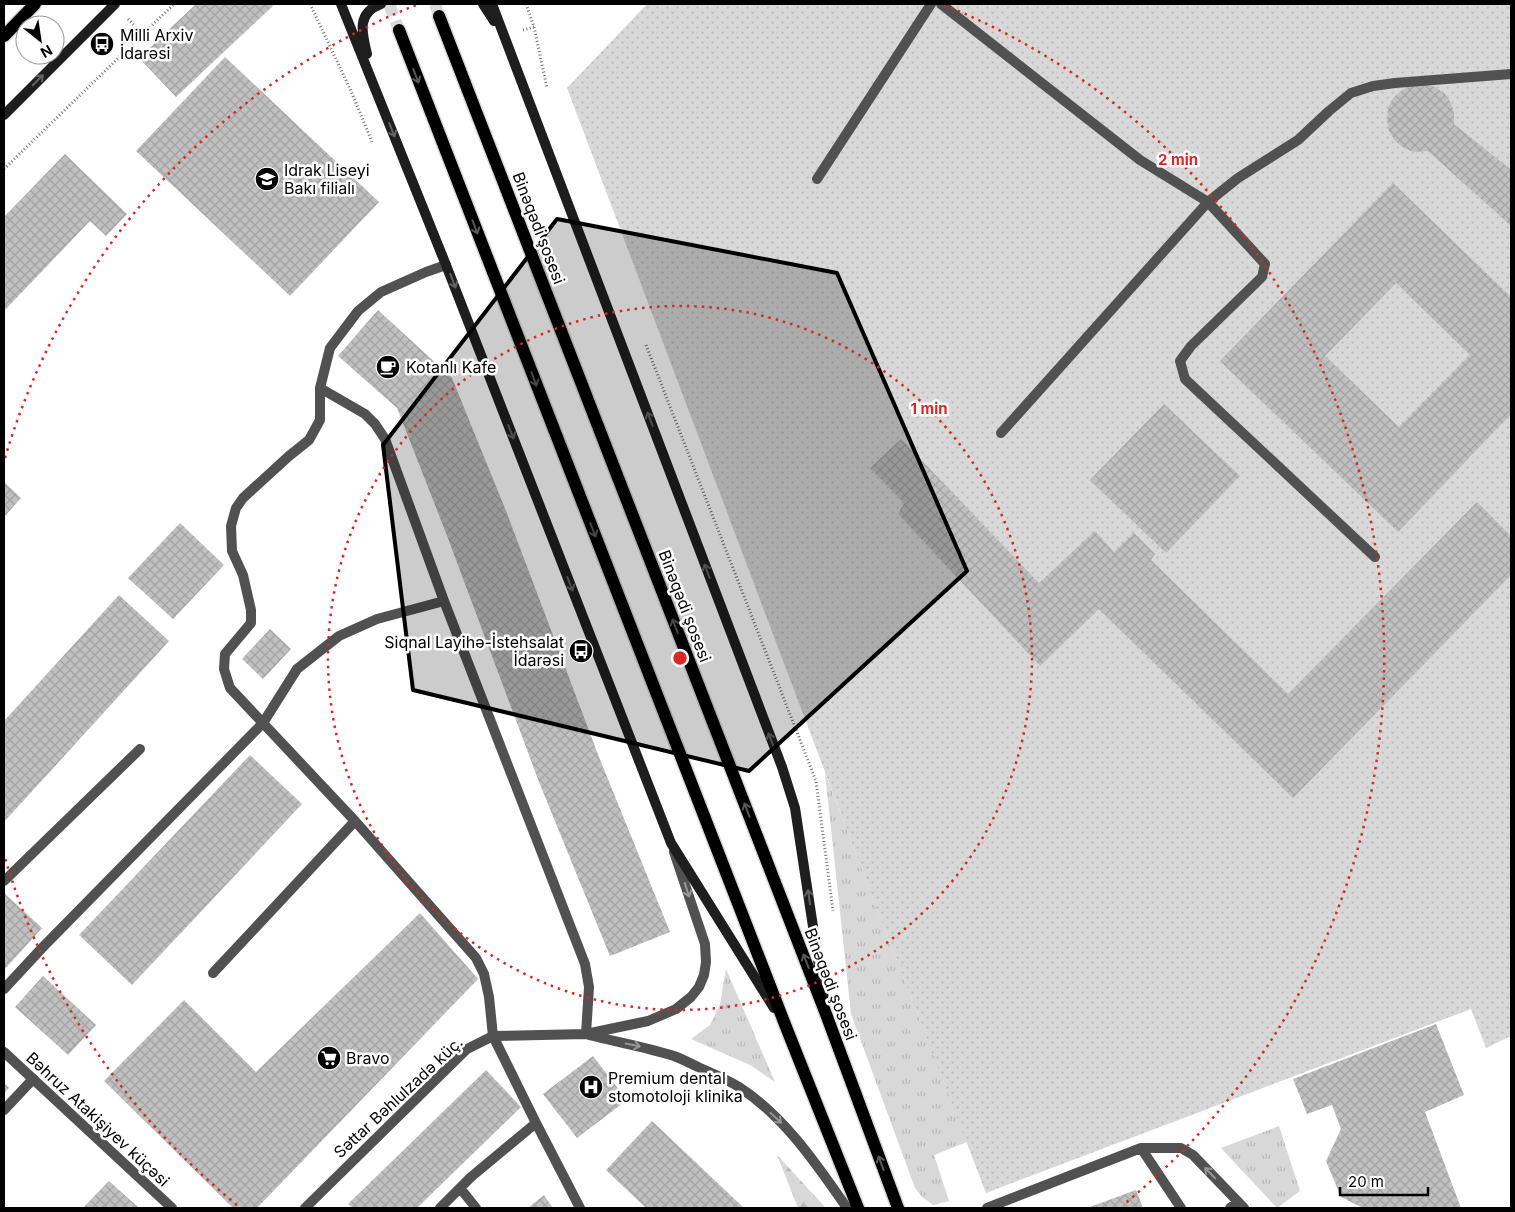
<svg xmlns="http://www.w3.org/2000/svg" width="1515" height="1212" viewBox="0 0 1515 1212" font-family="Inter,sans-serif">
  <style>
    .grass { fill: url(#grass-tufts) }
    .forest { fill: url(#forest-firs) }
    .park { fill: url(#park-dots) }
    .building { fill: url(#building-cross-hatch); fill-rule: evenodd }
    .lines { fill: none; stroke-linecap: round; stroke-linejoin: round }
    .primary-tunnel { stroke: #d9d9d9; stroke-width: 12; stroke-dasharray: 12 6; stroke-linecap: butt }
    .primary-casing { stroke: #dbdbdb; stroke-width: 15 }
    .path { stroke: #737373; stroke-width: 3; stroke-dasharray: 1 2.5; stroke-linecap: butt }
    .lane { stroke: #515151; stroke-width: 10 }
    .street { stroke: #515151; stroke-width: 10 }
    .secondary { stroke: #1e1e1e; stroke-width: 10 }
    .primary { stroke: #000; stroke-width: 12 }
    .oneway { stroke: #595959 }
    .oneway2 { stroke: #626262 }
    .oneway3 { stroke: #979797 }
    .marked { fill: #000; fill-opacity: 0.2; stroke: #000; stroke-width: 4; stroke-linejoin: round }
    .ring { fill: none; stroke: #d62828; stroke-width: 2.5; stroke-dasharray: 2.5 5 }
    .labels { text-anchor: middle; stroke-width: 5; stroke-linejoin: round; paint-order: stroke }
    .poi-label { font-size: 16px; fill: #000; stroke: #fff; text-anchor: start }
    .street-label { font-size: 16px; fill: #000; stroke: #fff }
    .centre { fill: #d62828; stroke: #fff; stroke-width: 2.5 }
    .ring-label { font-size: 15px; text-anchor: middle; font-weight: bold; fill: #d62828; stroke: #fff; stroke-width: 5; stroke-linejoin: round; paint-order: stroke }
  </style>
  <defs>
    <pattern id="grass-tufts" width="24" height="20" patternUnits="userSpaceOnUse" patternTransform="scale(1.25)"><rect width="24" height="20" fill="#d8d8d8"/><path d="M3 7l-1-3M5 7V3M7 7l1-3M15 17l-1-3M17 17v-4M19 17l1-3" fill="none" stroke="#b8b8b8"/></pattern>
    <pattern id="forest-firs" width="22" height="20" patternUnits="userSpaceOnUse" patternTransform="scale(1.25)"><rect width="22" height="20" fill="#d8d8d8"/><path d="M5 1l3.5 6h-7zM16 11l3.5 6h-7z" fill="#b8b8b8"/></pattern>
    <pattern id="park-dots" width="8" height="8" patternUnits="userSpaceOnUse" patternTransform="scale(1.25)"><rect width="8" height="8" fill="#d8d8d8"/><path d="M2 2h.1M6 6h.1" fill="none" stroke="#b8b8b8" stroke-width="1.8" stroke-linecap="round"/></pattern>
    <pattern id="building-cross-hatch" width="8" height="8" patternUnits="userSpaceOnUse" patternTransform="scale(1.25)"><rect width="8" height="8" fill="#c0c0c0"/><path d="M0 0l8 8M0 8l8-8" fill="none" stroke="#a3a3a3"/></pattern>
  </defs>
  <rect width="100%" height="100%" fill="#fff"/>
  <path class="grass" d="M825 773 967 1142 934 1155 949 1201 933 1205 922 1197 915 1188 851 1014Z
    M726 969 775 1082 750 1065 691 1039 710 1025 720 1004Z
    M1279 1126 1300 1191 1277 1208 1221 1148Z"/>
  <path class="forest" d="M777 1155 826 1208H798Z"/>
  <path class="park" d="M647 4H1511V1036L1486 1048 1471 1009 986 1193 845 825 567 88Z"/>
  <path class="building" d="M196 4H275L176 97 139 58Z
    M225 57 379 202 290 296 136 151Z
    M1424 84 1435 87 1445 94 1451 103 1454 113V124L1511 170V226L1428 151 1414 152 1404 148 1395 141 1389 131 1387 120 1388 108 1393 98 1402 90 1412 85Z
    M65 154 127 214 106 236 90 221 4 311V217Z
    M1393 183 1511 297V414L1398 532 1220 361ZM1396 283 1470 355 1399 427 1325 356Z
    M378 310 452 378 506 511 599 757 670 932 610 956 539 782 446 533 397 408 338 356Z
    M1164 404 1240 476 1166 553 1090 480Z
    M901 439 1039 583 1095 531 1114 552 1134 533 1155 554 1151 560 1288 694 1477 502 1511 536V575L1293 798 1099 609 1040 666 898 514 904 503 870 468Z
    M4 482 21 498 4 517Z
    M180 523 224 565 173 619 128 578Z
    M119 595 169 641 4 822V721Z
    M270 629 291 649 263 679 242 659Z
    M250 755 302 804 132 985 79 935Z
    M4 893 42 928 4 970Z
    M420 913 478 979 257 1208H233L104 1081 184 1000 256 1072Z
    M43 976 96 1025 68 1055 15 1007Z
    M1436 1024 1464 1095 1425 1112 1461 1208H1363L1341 1197 1326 1161 1341 1129 1332 1105 1307 1114 1293 1079Z
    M593 1056 627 1100 577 1138 543 1094Z
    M486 1070 521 1107 417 1208H353L348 1204Z
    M4 1083 9 1088 4 1093Z
    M652 1121 744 1208H646L606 1170Z
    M109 1181 139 1208H83Z
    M1136 1190 1143 1208H1087Z
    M544 1195 553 1208H528Z"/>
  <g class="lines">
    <path class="primary-tunnel" d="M389 4 399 30
      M435 4 439 16"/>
    <g class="primary-casing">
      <path id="primary" d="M439 16 826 1014 898 1208
        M399 30 786 1027 858 1208
        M4 36 35 4"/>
    </g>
    <path class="path" d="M310 4 351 91 372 142
      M526 4 534 27 547 88
      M128 19 143 35
      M523 30 534 27
      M4 169 174 4
      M646 345 816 781 833 911"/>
    <path class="lane" d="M941 4 1140 160 1208 202 1238 178 1298 140 1329 111 1351 93 1373 86 1395 83 1511 74
      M817 179 931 4
      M446 265 426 272 381 292 358 311 330 348 320 388V420L309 440 289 456 243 498 236 508 231 526 232 551 243 575 251 610V623L225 654 224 669 230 688 355 821 476 958 484 974 489 997 493 1036 536 1123 580 1208
      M320 388 365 414 375 424 385 439 444 601 585 964 589 987 586 1034
      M1001 433 1208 202 1265 264 1262 277 1191 346 1180 361 1185 379 1375 557
      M4 881 140 749
      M213 973 355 821
      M4 989 42 948 263 723 297 669 339 636 377 619 444 601
      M4 1110 33 1079
      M1141 1148 1181 1208
      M460 1188 476 1208
      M440 1208 471 1177 536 1123
      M987 1208 1141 1148H1181L1193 1155 1244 1208
      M1230 1208 1238 1202"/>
    <path class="street" d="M589 1035C617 1042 646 1047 674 1056 682 1059 690 1063 698 1067 712 1073 726 1079 739 1087 785 1117 817 1165 847 1208
      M4 1052 172 1208
      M305 1208 467 1049 493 1036 586 1034 648 1021 676 1009 691 997 699 987 704 975 706 962 705 944 674 852"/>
    <path class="secondary" d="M341 4 446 265 671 843 774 1008
      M483 4 494 21
      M492 4 782 767 795 808 824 999
      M367 54C362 33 356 13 381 4
      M4 115 115 4"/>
    <use href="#primary" class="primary"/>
  </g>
  <defs><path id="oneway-shaft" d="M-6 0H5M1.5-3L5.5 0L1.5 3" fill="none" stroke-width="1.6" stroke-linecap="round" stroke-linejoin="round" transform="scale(1.25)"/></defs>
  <g class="oneway">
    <use href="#oneway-shaft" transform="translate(416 76) rotate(69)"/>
    <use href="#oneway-shaft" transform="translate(475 227) rotate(69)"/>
    <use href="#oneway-shaft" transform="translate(534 379) rotate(69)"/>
    <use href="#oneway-shaft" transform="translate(593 530) rotate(69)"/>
    <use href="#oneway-shaft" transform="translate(675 626) rotate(-111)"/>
    <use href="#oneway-shaft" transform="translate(747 810) rotate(-111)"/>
    <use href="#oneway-shaft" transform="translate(806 961) rotate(-111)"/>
    <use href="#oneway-shaft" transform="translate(881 1163) rotate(-110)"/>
  </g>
  <g class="oneway2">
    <use href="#oneway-shaft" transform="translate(38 80) rotate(-45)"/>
    <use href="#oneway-shaft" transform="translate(392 130) rotate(68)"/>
    <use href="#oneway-shaft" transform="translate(453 281) rotate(69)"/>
    <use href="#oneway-shaft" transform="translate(650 419) rotate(-111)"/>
    <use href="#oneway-shaft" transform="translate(511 432) rotate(69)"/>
    <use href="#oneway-shaft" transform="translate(707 571) rotate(-111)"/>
    <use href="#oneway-shaft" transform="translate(570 584) rotate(69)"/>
    <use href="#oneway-shaft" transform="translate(771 740) rotate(-111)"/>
    <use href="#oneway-shaft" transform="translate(809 897) rotate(-98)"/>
  </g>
  <g class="oneway3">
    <use href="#oneway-shaft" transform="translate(687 890) rotate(72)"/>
    <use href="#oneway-shaft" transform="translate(633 1045) rotate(11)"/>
    <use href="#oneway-shaft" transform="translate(776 1118) rotate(43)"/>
    <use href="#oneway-shaft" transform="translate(1210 1173) rotate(-134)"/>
  </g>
  <path class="marked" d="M557 219 837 273 967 571 749 771 413 690 383 445Z"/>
  <g class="ring">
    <circle cx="680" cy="658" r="352"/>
    <path d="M237 1205A704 704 0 0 1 5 858M5 458A704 704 0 0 1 416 5M944 5A704 704 0 0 1 1123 1205"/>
  </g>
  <defs>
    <g id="bus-disc" transform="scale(1.25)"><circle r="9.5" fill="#000" stroke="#fff"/><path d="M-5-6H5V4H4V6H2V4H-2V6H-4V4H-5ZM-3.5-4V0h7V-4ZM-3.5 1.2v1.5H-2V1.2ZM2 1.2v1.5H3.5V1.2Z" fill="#fff"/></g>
    <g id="school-disc" transform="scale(1.25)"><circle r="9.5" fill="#000" stroke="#fff"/><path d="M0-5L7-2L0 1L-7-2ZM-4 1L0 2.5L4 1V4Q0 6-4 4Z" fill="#fff"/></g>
    <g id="cafe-disc" transform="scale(1.25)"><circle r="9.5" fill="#000" stroke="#fff"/><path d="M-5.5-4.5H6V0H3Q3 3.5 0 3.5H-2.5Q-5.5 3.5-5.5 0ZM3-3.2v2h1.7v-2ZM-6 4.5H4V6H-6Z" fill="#fff"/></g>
    <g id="supermarket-disc" transform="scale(1.25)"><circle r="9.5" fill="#000" stroke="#fff"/><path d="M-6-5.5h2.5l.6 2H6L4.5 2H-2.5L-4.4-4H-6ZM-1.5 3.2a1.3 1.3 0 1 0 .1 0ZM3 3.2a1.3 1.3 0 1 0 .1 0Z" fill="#fff"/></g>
    <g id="hospital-disc" transform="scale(1.25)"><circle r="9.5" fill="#000" stroke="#fff"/><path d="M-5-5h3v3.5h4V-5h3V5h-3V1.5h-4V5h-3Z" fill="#fff"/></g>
  </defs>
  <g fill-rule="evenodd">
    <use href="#bus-disc" x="102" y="44"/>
    <use href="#school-disc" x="267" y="179"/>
    <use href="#cafe-disc" x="388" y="367"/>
    <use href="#bus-disc" x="581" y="651"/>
    <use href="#supermarket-disc" x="329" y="1058"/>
    <use href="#hospital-disc" x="591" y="1087"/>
  </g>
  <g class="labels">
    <g class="poi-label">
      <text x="120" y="41">Milli Arxiv<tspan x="120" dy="18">İdarəsi</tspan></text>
      <text x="284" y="176">Idrak Liseyi<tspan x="284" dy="18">Bakı filialı</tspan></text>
      <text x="406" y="373">Kotanlı Kafe</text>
      <text x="564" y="648" text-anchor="end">Siqnal Layihə-İstehsalat<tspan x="564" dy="18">İdarəsi</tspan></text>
      <text x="346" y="1064">Bravo</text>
      <text x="608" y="1084">Premium dental<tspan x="608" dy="18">stomotoloji klinika</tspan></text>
    </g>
    <g class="street-label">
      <text transform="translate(539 228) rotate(69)" y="6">Binəqədi şosesi</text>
      <text transform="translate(685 606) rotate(69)" y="6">Binəqədi şosesi</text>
      <text transform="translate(831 984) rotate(69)" y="6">Binəqədi şosesi</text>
      <text transform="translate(398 1097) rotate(-43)" y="6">Səttar Bəhlulzadə küç.</text>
      <text transform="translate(98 1119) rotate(43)" y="6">Bəhruz Atakişiyev küçəsi</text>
    </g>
  </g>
  <circle cx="680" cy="658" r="8" class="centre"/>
  <g class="ring-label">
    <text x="1178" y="165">2 min</text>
    <text x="929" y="414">1 min</text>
  </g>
  <rect width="1515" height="1212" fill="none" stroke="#000000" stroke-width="10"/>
  <g transform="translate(40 40) rotate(150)"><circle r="24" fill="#ffffff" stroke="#999999"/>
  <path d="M0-4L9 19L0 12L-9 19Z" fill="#000000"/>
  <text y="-8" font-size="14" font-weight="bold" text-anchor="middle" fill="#000000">N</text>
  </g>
  <path d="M1340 1187v8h88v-8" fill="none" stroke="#000000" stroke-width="2.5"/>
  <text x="1348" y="1187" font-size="15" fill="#000000" stroke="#ffffff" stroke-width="4" paint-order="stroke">20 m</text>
</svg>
